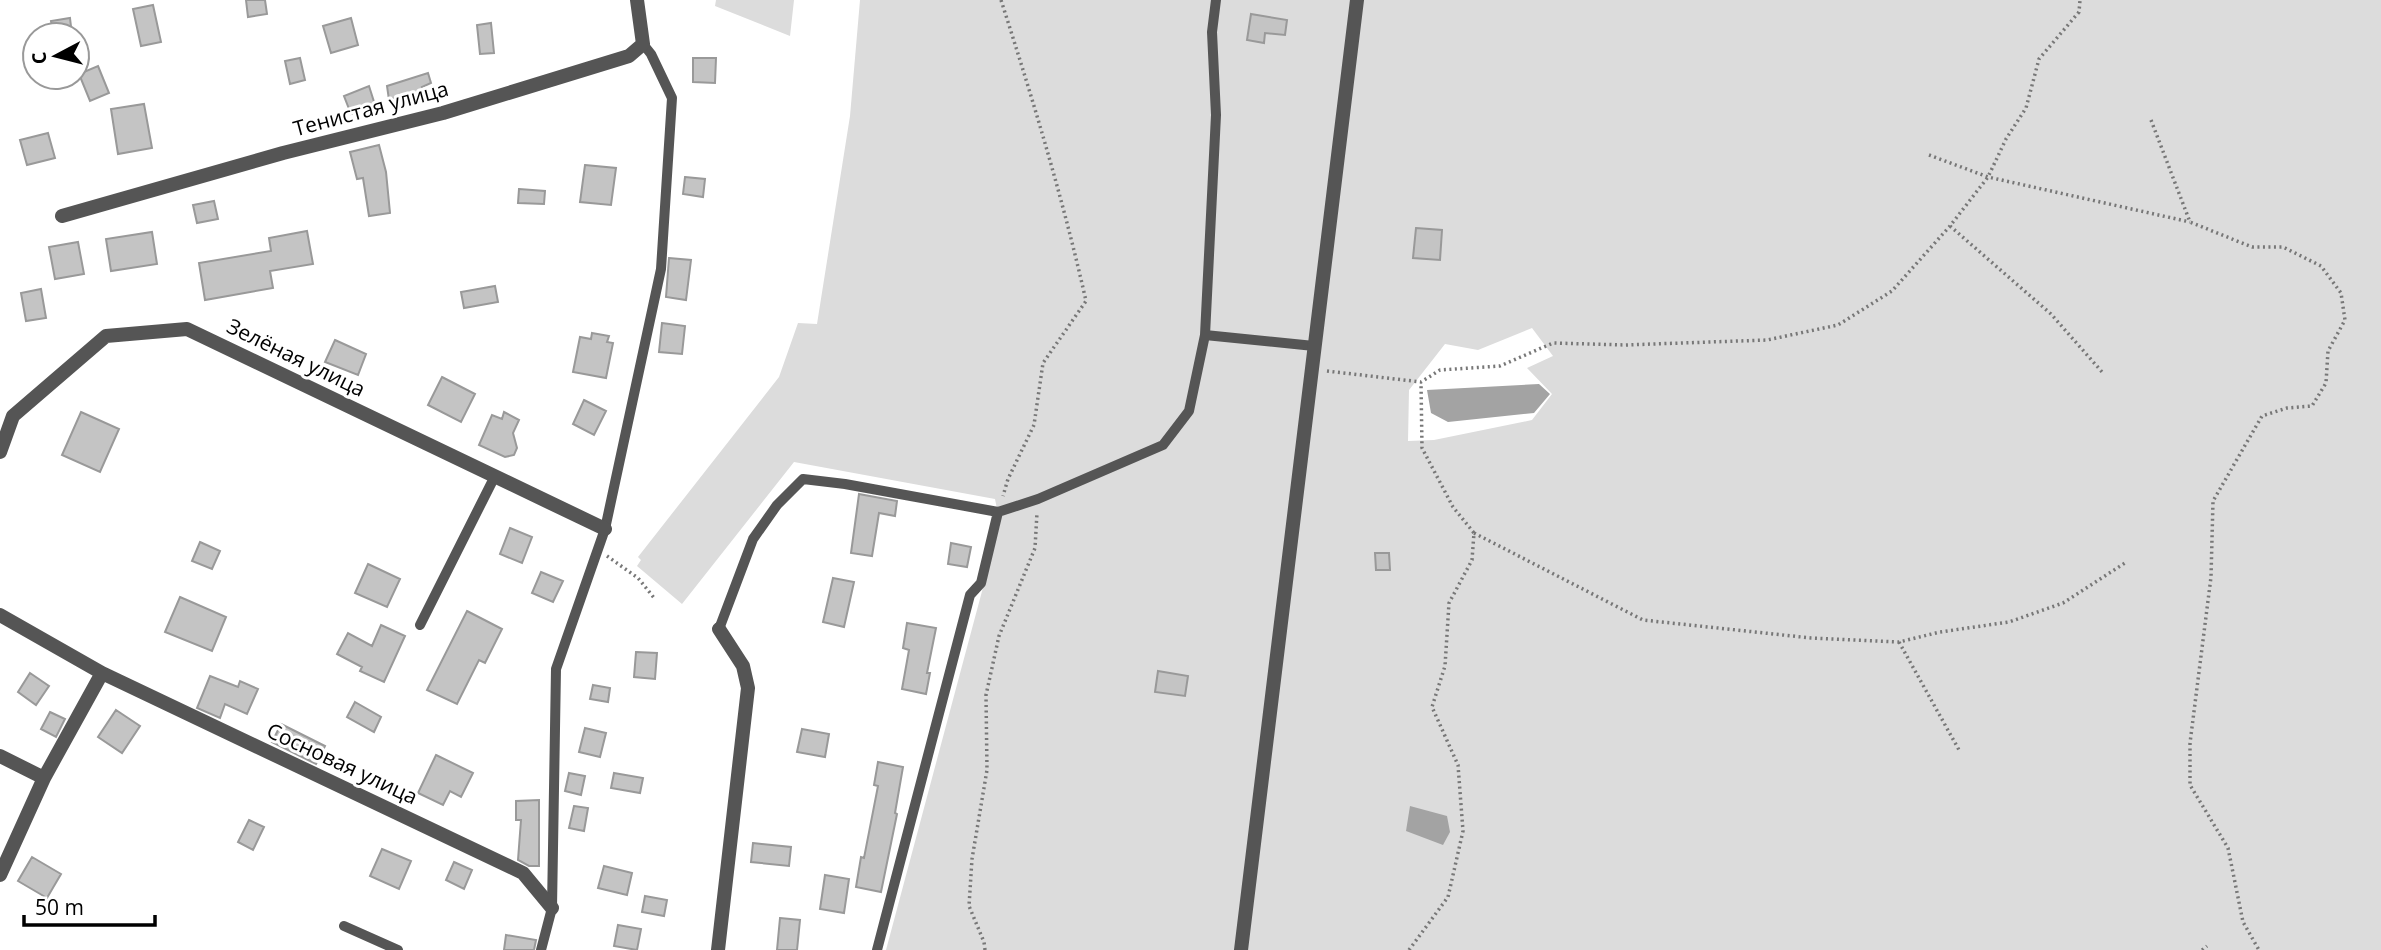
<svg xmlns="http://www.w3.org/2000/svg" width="2381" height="950" viewBox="0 0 2381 950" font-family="'Open Sans',sans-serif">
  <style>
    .green { fill: #dcdcdc; fill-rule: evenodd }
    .water { fill: #a3a3a3 }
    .building { fill: #c4c4c4; stroke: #999; stroke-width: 2 }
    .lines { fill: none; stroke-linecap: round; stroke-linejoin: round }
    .path { stroke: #777; stroke-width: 3.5; stroke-dasharray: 2 3.5; stroke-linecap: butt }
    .lane { stroke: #555; stroke-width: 10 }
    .street { stroke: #555; stroke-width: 14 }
    .labels { text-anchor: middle; stroke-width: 6; stroke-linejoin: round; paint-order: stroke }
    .street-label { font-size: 21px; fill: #000; stroke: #fff }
  </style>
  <rect width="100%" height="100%" fill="#fff"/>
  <path class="green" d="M716 0H794L790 36 715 6Z
    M860 0H2381V950H886L1000 524 995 499 794 462 682 604 637 566 641 560 638 557 779 377 798 323 817 324 850 116ZM1532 328 1553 356 1527 368 1552 394 1532 420 1434 440 1408 441 1409 390 1445 344 1478 350Z"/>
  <path class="water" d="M1539 384 1550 394 1534 413 1448 422 1431 413 1427 390Z
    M1410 806 1447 816 1450 832 1443 845 1406 831Z"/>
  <path class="building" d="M246 0H265L267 14 248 17Z
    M153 5 161 42 141 46 133 9Z
    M1251 14 1287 20 1285 35 1265 33 1264 43 1247 40Z
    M70 18 72 35H54L51 21Z
    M351 18 358 45 331 53 323 26Z
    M491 23 494 53 480 54 477 25Z
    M300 58 305 80 290 84 285 61Z
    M693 58H716L715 83 693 82Z
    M98 66 109 93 90 101 79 74Z
    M428 73 431 83 422 87 425 94 398 102 397 97 389 100 387 86Z
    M369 86 375 105 351 114 344 96Z
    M144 104 152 148 118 154 111 109Z
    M48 133 55 158 27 165 20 140Z
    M379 145 386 172 390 213 369 216 363 178 357 179 350 152Z
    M585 165 616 168 611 205 580 202Z
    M685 177 705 179 703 197 683 194Z
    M519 189 545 191 544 204 518 203Z
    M214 201 218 219 197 223 193 205Z
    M1416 228 1442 230 1440 260 1413 258Z
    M307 231 313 264 270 271 273 288 205 300 199 263 271 251 269 238Z
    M152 232 157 264 111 271 106 239Z
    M78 242 84 274 55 279 49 247Z
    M669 258 691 260 686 300 666 297Z
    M495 286 498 302 464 308 461 292Z
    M41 289 46 318 26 321 21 293Z
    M662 323 685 326 682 354 659 352Z
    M592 333 609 336 607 342 613 343 606 378 573 372 580 337 591 339Z
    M335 340 366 354 358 375 325 362Z
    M442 377 475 394 461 422 428 405Z
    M584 400 606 411 594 435 573 424Z
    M81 412 119 429 100 472 62 455Z
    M504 412 519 420 513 433 517 448 514 455 505 457 479 445 492 415 502 419Z
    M859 494 897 501 895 516 879 513 872 556 851 553Z
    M510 528 532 537 522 563 500 554Z
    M200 542 220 551 212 569 192 561Z
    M951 543 971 547 967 567 948 564Z
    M1375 553H1389L1390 570H1376Z
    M368 564 400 579 387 607 355 593Z
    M541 572 563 581 553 602 532 593Z
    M833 578 854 582 844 627 823 622Z
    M180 597 226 617 212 651 165 632Z
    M467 611 502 629 485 663 479 660 457 704 427 690Z
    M907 623 936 628 927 673H930L926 694 902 689 909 650 903 648Z
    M381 625 405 636 384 682 360 671 362 667 337 654 348 633 372 646Z
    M636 652 657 653 655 679 634 677Z
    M1158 671 1188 676 1185 696 1155 692Z
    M30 673 49 686 36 705 18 692Z
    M210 676 238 687 240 681 258 689 247 714 225 704 220 718 197 708Z
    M593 685 610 688 608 702 590 699Z
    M355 702 381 717 374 732 347 717Z
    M116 710 140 726 122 753 98 737Z
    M50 712 65 719 56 737 41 729Z
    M281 724 325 746 316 764 272 742Z
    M585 728 606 733 600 757 579 752Z
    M802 729 829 734 825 757 797 752Z
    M436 755 473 773 461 797 450 791 443 805 418 793Z
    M878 762 903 767 895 813 897 814 881 892 856 887 861 857 864 858 878 786 874 785Z
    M569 773 585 776 581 795 565 791Z
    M614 773 643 778 640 793 611 788Z
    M539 800V866H529L518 860 521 820H516V801Z
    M574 806 588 808 584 831 569 828Z
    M249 820 264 827 253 850 238 842Z
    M753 843 791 847 789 866 751 862Z
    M382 849 411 861 399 889 370 876Z
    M32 857 61 874 47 898 18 881Z
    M454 862 472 870 464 889 446 880Z
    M604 866 632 873 627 895 598 888Z
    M825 875 849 879 844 913 820 909Z
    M645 896 667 900 664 916 642 912Z
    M780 918 800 920 797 950H777Z
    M618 925 641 929 637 950 614 946Z
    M506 935 536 940 534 950H504Z"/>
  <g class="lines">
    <path class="path" d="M1001 0C1033 100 1063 199 1086 301L1043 363 1034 425 1008 479 1003 496
      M2151 120 2190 222 2252 247H2283L2321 266 2341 293 2345 320 2328 351 2326 383 2312 406 2287 408 2262 416 2213 501 2211 577 2190 743V785L2228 848 2243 922 2259 950
      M1929 155 1988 177 2190 222
      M1950 226 2051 314 2103 373
      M1327 371 1421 382 1440 370 1500 366 1553 343 1625 345 1767 340 1838 325 1892 291 1950 226 1988 177 2006 139 2026 108 2039 59 2079 12 2080 0
      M1474 533 1643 620 1811 638 1899 642 1940 632 2009 622 2063 603 2125 563
      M607 556 638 578 655 599
      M1899 642 1959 750
      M985 950 984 942 969 906 972 859 987 770 986 695 999 636 1035 548 1037 513
      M1409 950 1448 897 1463 831 1458 765 1432 707 1445 666 1449 603 1472 560 1474 533 1453 507 1422 448 1421 383
      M2202 950 2207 946"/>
    <path class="lane" d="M1205 335 1216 115 1212 32 1216 0
      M420 625 495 476
      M719 629 753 539 777 505 803 479 845 484 998 512 1038 499 1163 445 1189 411 1205 335 1314 346
      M344 926 398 950
      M541 950 552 908 556 669 605 529 661 269 672 98 651 54 643 44
      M877 950 970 595 981 583 998 512"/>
    <path class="street" d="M62 216 283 153 443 113 629 56 643 44 637 0
      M0 452 13 416 106 336 187 329 605 529
      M0 615 102 673 44 778
      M102 673 523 873 552 908
      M0 756 44 778 0 875
      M718 950 748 688 743 666 719 629
      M1241 950 1357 0"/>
  </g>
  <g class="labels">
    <g class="street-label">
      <text transform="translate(371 109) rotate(-15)" y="7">Тенистая улица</text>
      <text transform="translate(296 358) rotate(26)" y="7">Зелёная улица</text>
      <text transform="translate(342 764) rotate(25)" y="7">Сосновая улица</text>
    </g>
  </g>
  <g transform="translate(56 56) rotate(263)"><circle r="33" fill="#ffffff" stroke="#999999" stroke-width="2"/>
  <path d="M0-5L12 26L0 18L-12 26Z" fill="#000000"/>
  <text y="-10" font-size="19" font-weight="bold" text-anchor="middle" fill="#000000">С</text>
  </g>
  <path d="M24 915v10h131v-10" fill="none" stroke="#000000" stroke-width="3.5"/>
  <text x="35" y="915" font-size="21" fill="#000000" stroke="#ffffff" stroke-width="5" paint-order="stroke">50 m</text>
</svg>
